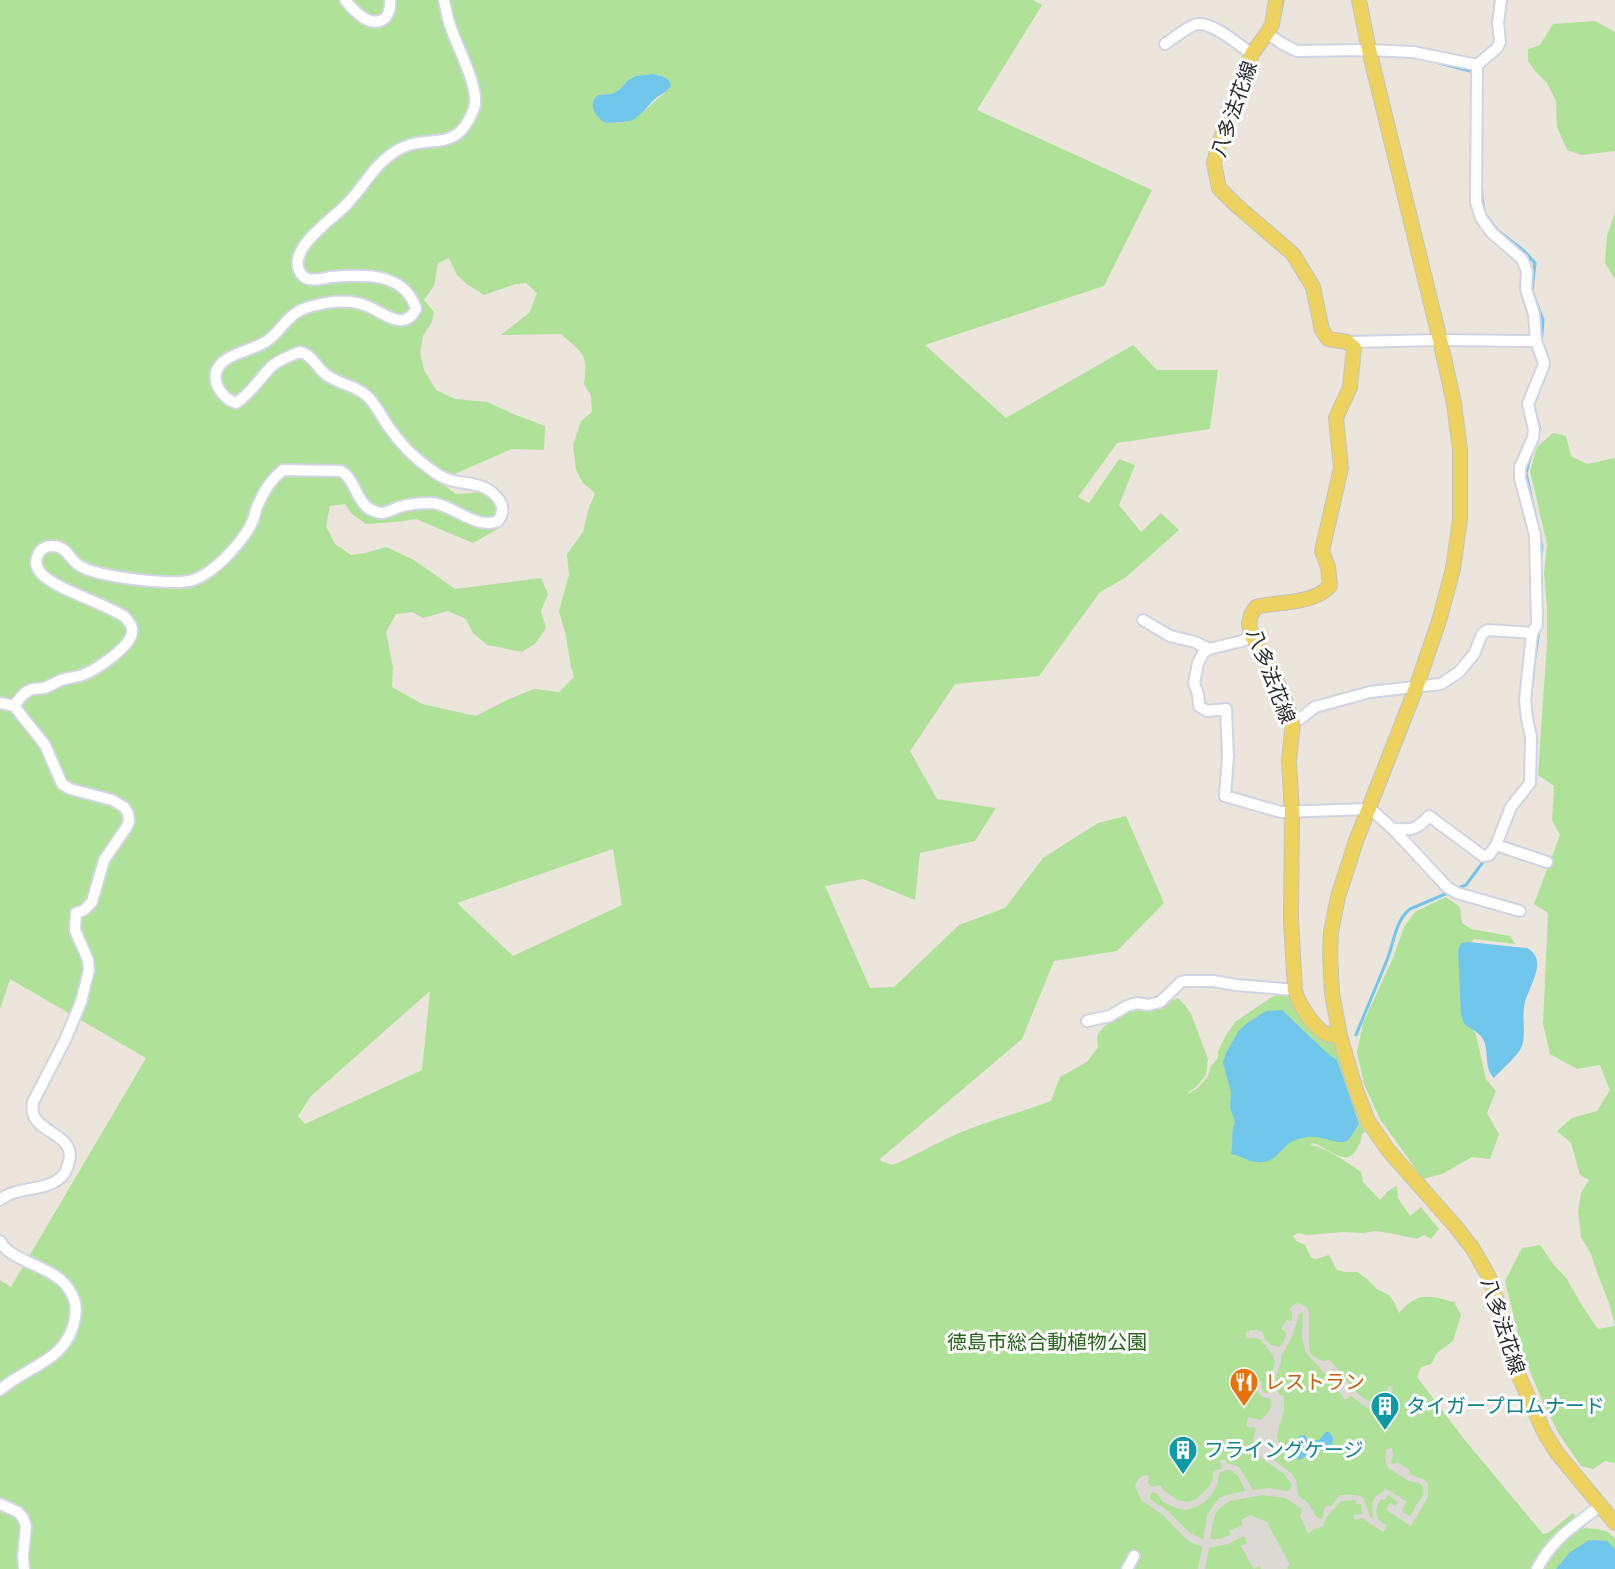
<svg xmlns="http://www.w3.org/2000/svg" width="1615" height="1569" viewBox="0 0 1615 1569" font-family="'Sofia Sans Condensed','Noto Sans JP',sans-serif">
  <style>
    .green { fill: #afe199; fill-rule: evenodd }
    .plaza { fill: #dcd8d3; fill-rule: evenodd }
    .water { fill: #71c6ec }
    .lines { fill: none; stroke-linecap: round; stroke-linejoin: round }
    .stream { stroke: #71c6ec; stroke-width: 3 }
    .minor-casing { stroke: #d1d4e2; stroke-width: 14 }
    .major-casing { stroke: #c3c3c3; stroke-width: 16 }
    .minor { stroke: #fff; stroke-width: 10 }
    .major { stroke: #edd25f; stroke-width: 14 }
    .labels { text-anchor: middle; stroke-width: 6; stroke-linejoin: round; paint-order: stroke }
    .street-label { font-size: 20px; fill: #2a2a2a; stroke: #fff }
    .park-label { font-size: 20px; fill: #27651b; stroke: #fff }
    .food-label { font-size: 20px; fill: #c56008; stroke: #fff; text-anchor: start }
    .culture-label { font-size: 20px; fill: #0d838f; stroke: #fff; text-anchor: start }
  </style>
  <rect width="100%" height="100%" fill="#ece5dc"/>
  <path class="green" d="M0 0H1033L1042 5 977 110 1152 190 1104 286 925 345 1006 418 1133 345 1157 370H1218L1210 429 1117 443 1078 497 1089 503 1119 459 1135 465 1119 505 1141 532 1161 513 1179 530 1125 578 1100 592 1039 676 955 684 910 751 937 799 996 808 975 841 920 853 915 900 863 879 825 886 870 988 894 987 959 925 1005 908 1043 858 1098 823 1126 816 1164 903 1117 951 1054 961 1022 1039 880 1159 881 1161 892 1165C911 1158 928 1147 946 1139 980 1123 1016 1114 1051 1101L1060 1077 1087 1062 1098 1047C1098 1044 1097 1040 1097 1037 1100 1025 1127 1010 1139 1010 1147 1009 1154 1011 1162 1008 1168 1005 1171 1000 1178 998L1185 1005 1191 1014 1208 1059 1206 1075 1196 1087 1187 1093H1189L1198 1088 1208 1076 1211 1066 1218 1058V1051L1225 1037 1235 1022 1278 993 1290 992 1336 1042 1339 1059 1352 1099 1359 1121 1365 1132 1362 1134C1361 1142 1359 1146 1355 1152 1344 1167 1325 1145 1312 1143L1311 1145C1325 1147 1349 1163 1361 1172L1363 1182 1380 1200 1388 1191 1397 1186 1398 1198 1410 1216 1421 1207 1439 1229 1431 1239 1424 1235 1417 1239 1394 1234 1376 1231 1363 1233 1343 1232 1307 1235 1298 1233 1293 1236 1296 1241 1305 1245 1311 1258 1316 1259 1329 1255 1337 1270 1345 1272H1357L1367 1279 1377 1289 1389 1295 1394 1302 1399 1313C1418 1292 1427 1295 1454 1302L1461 1315 1453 1341 1437 1353 1431 1364 1421 1367 1417 1377 1464 1439 1543 1534 1548 1533 1573 1513 1584 1528 1598 1529 1608 1532 1615 1538V1569H0V1280L11 1287 146 1058 10 979 0 1009ZM653 74 665 77V93C653 101 638 120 623 122 618 123 614 122 608 123L598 95 611 94 619 90 628 80 636 76ZM449 258 457 275 468 285 484 295 516 284 526 283 537 293 530 312 501 335 561 334C584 355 588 352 584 384L591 396 592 412 581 421 573 445 576 470 583 483 595 493 588 511 583 532 567 554 569 575 559 611 566 636 571 667 574 677 559 692 534 689 507 700 476 716 422 704 392 687 393 667 386 632 396 614 412 612 423 618 448 611 466 619 473 633 487 645 522 652 536 643 546 628 541 611 548 594 541 578 455 589 414 560 386 547 365 553 351 555 335 544 326 526 330 506 345 504 352 514 366 524 395 522 416 519 473 543 501 527 505 512 487 492 456 494 444 485 452 475 512 449 544 450 545 426 513 414 487 402 455 399 436 390 424 370 420 353 423 336 432 322 434 312 424 300 434 286 438 263ZM613 849 622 905 513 956 457 903ZM430 991 422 1070 305 1124 298 1116 311 1096Z
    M1595 21 1615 32V151L1582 155 1567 150 1557 127 1556 101 1547 83 1536 72 1528 61V49L1540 45 1553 24Z
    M1615 212V279L1605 263 1607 236Z
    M1553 433 1566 436 1571 456 1587 464 1615 458V1326L1610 1306 1597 1272 1591 1254 1581 1237 1578 1211 1581 1193 1589 1180 1580 1175 1571 1143 1557 1131 1572 1118 1597 1111 1610 1090 1600 1065 1577 1069 1550 1054 1543 1024 1548 913 1534 904 1560 835 1552 820 1554 786 1538 775 1547 642V607L1544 573 1547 544 1530 471 1537 447Z
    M1446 897 1460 907 1462 923 1471 929 1510 936 1515 944 1474 939 1464 952 1466 1013 1476 1035 1486 1079 1496 1091 1487 1113 1499 1134 1490 1159 1472 1157 1442 1174 1423 1179 1380 1119 1364 1084 1357 1052 1363 1023 1393 958 1404 927 1415 912Z
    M1540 1245 1553 1264 1567 1279 1581 1304 1598 1329 1615 1326V1463L1605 1461 1593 1469 1581 1466 1559 1434 1541 1398 1523 1354 1505 1281 1522 1248Z"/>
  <path class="plaza" d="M1298 1303 1307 1307 1309 1312V1346L1310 1352 1313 1356 1323 1361 1330 1360 1355 1391 1366 1400 1377 1403 1381 1401 1389 1386 1393 1388 1389 1403 1391 1416 1386 1417 1384 1407 1373 1409 1368 1408 1363 1405 1351 1396 1345 1400 1321 1369 1306 1353 1302 1337 1303 1314 1301 1312 1299 1315 1292 1337 1281 1356V1362L1276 1376 1277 1391 1279 1395H1283L1284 1401V1411L1277 1435 1281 1454 1273 1459 1292 1474 1296 1480 1298 1495 1308 1503 1316 1516 1320 1519 1323 1517 1324 1509 1326 1506H1331L1340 1495H1355L1363 1497 1370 1517 1373 1519 1372 1504 1375 1497 1383 1492 1385 1488 1407 1502 1402 1509 1403 1512 1410 1516 1423 1495V1487L1419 1483 1409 1481 1388 1468 1385 1460 1386 1449 1392 1448 1393 1456 1391 1460 1392 1464H1394L1398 1462 1409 1470V1473L1412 1475 1425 1480 1428 1484V1497L1411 1526 1386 1510 1390 1503 1395 1506 1398 1502 1388 1495 1385 1500 1381 1499 1377 1506 1376 1512 1378 1519 1387 1526 1383 1532 1366 1521 1364 1518 1354 1520V1515L1362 1514 1361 1504H1356V1501L1355 1500 1341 1501 1326 1518 1323 1526 1313 1530 1308 1534 1300 1516 1302 1509 1285 1498 1262 1495 1230 1501 1220 1508 1216 1513 1212 1526 1210 1539H1219L1230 1535 1229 1531 1242 1525 1241 1520 1250 1515 1267 1522 1290 1565 1287 1567 1288 1569H1261L1259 1566 1254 1569 1241 1546 1247 1543 1244 1536 1228 1544 1209 1548 1205 1569H1198L1202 1547 1192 1543 1186 1539 1164 1516 1141 1500 1135 1486 1138 1479 1143 1476 1147 1475 1149 1476 1148 1483 1152 1487 1160 1485 1164 1491 1178 1500 1186 1502 1196 1499 1209 1487 1213 1480V1471L1221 1469 1222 1464 1219 1460H1226L1227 1463 1235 1465 1240 1468 1253 1490 1269 1488 1287 1491 1290 1490 1292 1484 1288 1480 1284 1474 1260 1457 1254 1449 1253 1441 1256 1428 1246 1426 1248 1417 1261 1420 1268 1413 1271 1407V1399L1262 1397 1257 1391 1254 1395 1248 1391 1257 1379 1261 1382 1262 1390 1265 1393 1270 1392 1271 1375 1275 1362 1272 1354 1261 1340 1256 1338H1246V1332H1249V1330H1258L1262 1332 1265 1339 1271 1345 1279 1347 1283 1343 1286 1336V1333L1281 1328 1287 1320 1289 1321 1292 1320V1312L1289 1309 1294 1305ZM1226 1470H1231L1238 1476 1245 1490 1244 1491 1226 1495 1219 1498 1214 1504 1207 1516 1203 1539 1190 1533 1168 1511 1150 1499V1495L1151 1493H1156L1163 1502 1176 1508 1185 1510 1196 1507 1205 1502 1212 1494 1218 1482 1219 1473Z"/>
  <path class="water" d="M653 74C661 76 670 77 671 86 666 92 662 94 656 98 648 105 642 115 632 120 628 122 607 124 604 122 598 119 591 109 593 102 594 99 596 97 598 95L611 94 619 90 628 80 636 76Z
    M1469 942 1527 948C1551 961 1525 990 1524 1008 1522 1021 1527 1038 1520 1050 1513 1060 1502 1069 1494 1078 1484 1068 1489 1053 1484 1041 1481 1033 1471 1029 1465 1025L1461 1015 1458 950 1461 943Z
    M1282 1010 1327 1053 1337 1060 1359 1124C1355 1129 1352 1136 1348 1140 1340 1147 1320 1134 1307 1137 1302 1138 1294 1140 1289 1143 1281 1150 1275 1161 1263 1162 1252 1164 1242 1156 1231 1154 1234 1142 1230 1132 1235 1122L1230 1107 1231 1092 1223 1063 1226 1053 1238 1032 1246 1024 1266 1011Z
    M1326 1432H1329L1333 1438 1332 1447 1324 1451 1312 1448 1307 1455 1300 1460C1291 1456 1294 1443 1299 1436L1305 1435 1308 1441 1311 1442 1314 1440H1319Z
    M1589 1540 1607 1541 1615 1549V1569H1556L1569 1553Z"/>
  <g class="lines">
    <path class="stream" d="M1280 16 1283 0
      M1439 63 1474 72
      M1481 173 1482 199 1485 214 1497 230 1524 251 1535 263 1532 291 1543 320 1541 344
      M1537 421 1540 429 1538 435
      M1530 458 1526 473 1542 547 1540 560
      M1535 658 1539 629
      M1530 703 1534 665
      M1456 889 1466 885 1486 858
      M1356 1035C1366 1010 1377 985 1387 960 1394 943 1395 921 1410 909L1450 892"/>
    <g class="minor-casing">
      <path id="minor" d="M345 0C353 10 371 30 385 18 390 12 390 8 390 0
        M1267 33 1281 43 1297 51 1369 50 1413 52 1477 65 1497 48 1500 42 1498 23 1501 0
        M1165 44C1173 39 1189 25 1198 24 1213 22 1240 46 1252 54
        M1477 65 1476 202 1481 218 1492 233 1522 259 1527 271 1526 289 1534 314 1536 341
        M1143 620 1170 636 1195 642 1209 649
        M1252 636 1242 641 1209 649 1203 653 1198 663 1194 683 1198 694 1199 706 1207 711 1226 709 1228 757 1225 796 1281 812 1368 809 1374 812 1394 830C1401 828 1405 830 1411 829 1418 828 1424 821 1429 816L1483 856 1489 855 1496 845 1511 807 1530 783 1531 737 1527 719 1525 700 1532 633
        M0 703 14 706C19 700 22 693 30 690 34 688 39 689 44 688 50 686 55 683 61 680 68 678 76 677 83 675 97 669 129 648 132 633 133 626 129 622 125 617 106 605 83 598 63 588 55 584 45 579 40 572 36 567 35 561 38 555 40 549 46 546 52 546 68 546 69 560 80 566 98 577 173 586 193 580 205 576 214 568 223 560 235 548 247 535 253 520 255 516 255 511 257 507 263 492 271 479 283 470L341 471C355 479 355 498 368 508 371 510 378 513 381 513 387 513 394 509 399 507 409 504 422 503 432 503 454 505 475 530 498 521 503 514 504 507 499 500 486 482 469 485 450 480 443 478 435 473 430 469 414 458 399 442 388 426 381 416 376 404 367 396 354 384 335 384 323 372 315 364 311 354 299 352 290 356 281 359 273 365 260 377 252 393 236 403 227 400 221 394 217 385 207 355 250 353 267 341 283 330 287 313 309 307 326 302 347 299 364 305 381 310 403 334 416 309 405 272 363 274 331 277 325 278 315 281 309 279 305 279 300 274 299 270 289 247 334 218 347 204 362 189 372 168 389 156 394 152 402 147 409 145 432 138 454 147 468 121 471 116 474 110 475 104 477 84 459 50 452 31 448 21 446 10 444 0
        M1293 722 1300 719 1315 707 1370 692 1441 684 1459 672 1474 654 1482 634 1488 630 1532 633 1537 625 1535 535 1520 478V467L1533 438 1534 430 1528 404 1543 367 1544 363 1536 341 1440 340 1347 342
        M1394 830 1447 887 1457 893 1520 911
        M1496 845 1547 862
        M1087 1021 1110 1016 1127 1006 1137 1003 1148 1005 1160 1002 1181 982 1185 981H1213L1236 985 1295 990
        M0 1200C17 1185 49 1193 64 1174 67 1170 68 1165 69 1161 76 1137 41 1133 34 1116 32 1111 32 1107 33 1102L65 1040 81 1002 89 970 88 960 75 930 76 913 84 910 92 902 104 860 126 828 129 822 128 813 124 807 112 800 70 789 62 784 45 745 14 706
        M0 1241C10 1262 52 1265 68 1288 75 1298 77 1306 75 1318 73 1331 67 1342 58 1351 41 1367 18 1374 0 1390
        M0 1504 18 1512 23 1518 26 1526 23 1556 24 1569
        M1127 1569 1134 1556
        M1537 1569C1552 1539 1574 1526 1600 1506"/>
    </g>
    <g class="major-casing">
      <path id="major" d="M1276 0 1272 25 1267 33 1252 54 1220 141 1214 163 1219 188 1236 205 1293 254 1313 287 1322 330 1328 339 1347 342 1354 348 1350 387 1336 418 1341 468 1322 551 1328 567 1330 586C1312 605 1279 601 1256 607L1251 615 1249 624 1252 636 1265 658 1281 690 1293 722 1289 761 1292 813 1291 920 1295 990C1298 1004 1316 1032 1330 1035 1333 1036 1337 1036 1340 1036
        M1359 0 1369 50 1440 340 1454 403 1460 450V519L1453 569 1439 621 1416 688 1356 841 1338 897 1331 932 1330 956 1332 993 1340 1036 1356 1090 1368 1121 1388 1150 1456 1227 1473 1249 1489 1277 1503 1318 1518 1374 1545 1434 1557 1453 1615 1523"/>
    </g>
    <use href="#minor" class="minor"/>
    <use href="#major" class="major"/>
  </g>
  <defs>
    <g id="restaurant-pin" transform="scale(1.5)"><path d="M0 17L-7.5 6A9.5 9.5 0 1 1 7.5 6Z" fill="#e8710a" stroke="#fff"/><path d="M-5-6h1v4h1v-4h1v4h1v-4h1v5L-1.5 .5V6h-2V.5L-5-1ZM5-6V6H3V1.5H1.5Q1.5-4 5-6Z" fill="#fff"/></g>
    <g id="building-pin" transform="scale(1.5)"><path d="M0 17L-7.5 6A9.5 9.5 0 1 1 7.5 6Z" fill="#0f9aa8" stroke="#fff"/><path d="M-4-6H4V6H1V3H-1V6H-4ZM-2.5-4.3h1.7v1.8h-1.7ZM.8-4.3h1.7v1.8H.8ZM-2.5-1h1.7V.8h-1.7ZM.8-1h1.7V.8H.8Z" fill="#fff"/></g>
  </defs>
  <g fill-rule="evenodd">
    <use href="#restaurant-pin" x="1244" y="1382"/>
    <use href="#building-pin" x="1385" y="1406"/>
    <use href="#building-pin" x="1183" y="1450"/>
  </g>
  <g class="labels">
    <g class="street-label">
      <text transform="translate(1234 109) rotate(-71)" y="7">八多法花線</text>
      <text transform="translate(1271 676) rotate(69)" y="7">八多法花線</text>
      <text transform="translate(1503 1326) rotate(72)" y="7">八多法花線</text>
    </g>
    <g class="park-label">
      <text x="1047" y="1349">徳島市総合動植物公園</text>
    </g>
    <g class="food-label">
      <text x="1265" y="1389">レストラン</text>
    </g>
    <g class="culture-label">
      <text x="1406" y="1413">タイガープロムナード</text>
      <text x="1204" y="1457">フライングケージ</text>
    </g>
  </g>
</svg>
